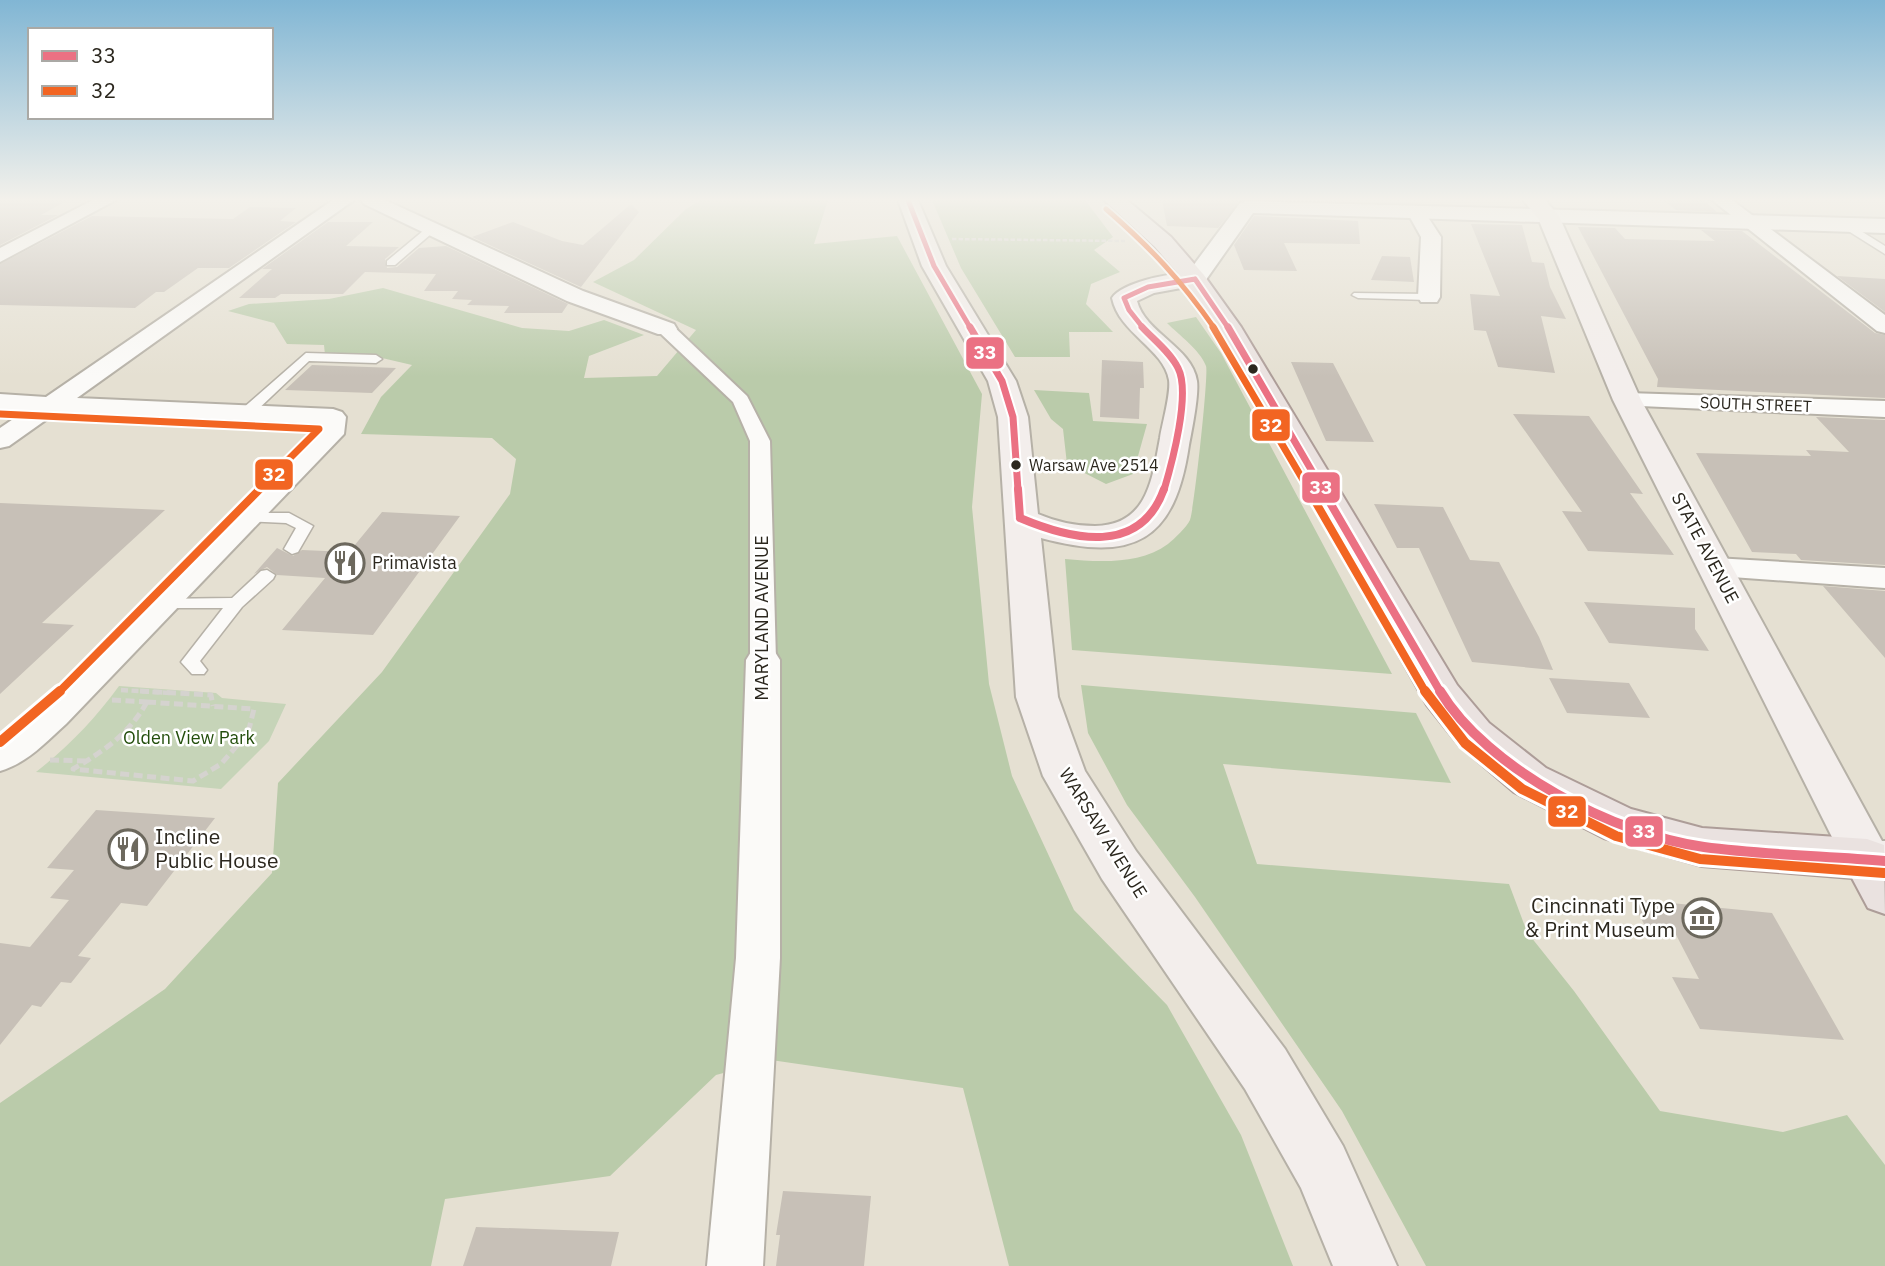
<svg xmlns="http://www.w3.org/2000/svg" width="1885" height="1266" viewBox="0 0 1885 1266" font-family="'IBM Plex Sans',sans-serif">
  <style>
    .green { fill: #c6d4b8 }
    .forest { fill: #bacbaa }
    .building { fill: #c7c0b7 }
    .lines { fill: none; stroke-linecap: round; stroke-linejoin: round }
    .service-casing { stroke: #b6b1a7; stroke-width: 3 }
    .pedestrian-casing { stroke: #b6b1a7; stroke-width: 4 }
    .minor-casing { stroke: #b6b1a7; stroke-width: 4 }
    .tertiary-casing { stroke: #b6b1a7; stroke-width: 4 }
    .secondary-casing { stroke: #b6b1a7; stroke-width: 4 }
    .primary-casing { stroke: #ad9d98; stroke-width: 4 }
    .path-far2 { stroke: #d5d3cf; stroke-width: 2.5; stroke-dasharray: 4.5 2; stroke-linecap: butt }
    .path-far1 { stroke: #d5d3cf; stroke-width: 4.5; stroke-dasharray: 7 3.5; stroke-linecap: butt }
    .path { stroke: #d5d3cf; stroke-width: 5; stroke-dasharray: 9 4.5; stroke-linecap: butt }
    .service { fill: #fbfaf8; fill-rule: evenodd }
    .pedestrian { fill: #fbfaf8; fill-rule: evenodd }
    .minor { fill: #fbfaf8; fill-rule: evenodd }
    .tertiary { fill: #fbfaf8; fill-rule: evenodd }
    .secondary { fill: #f3eeec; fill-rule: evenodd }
    .primary { fill: #eae2e0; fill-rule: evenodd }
    .bus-1-far3-casing { stroke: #fff; stroke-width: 9 }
    .bus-1-far2-casing { stroke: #fff; stroke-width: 11 }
    .bus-1-far1-casing { stroke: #fff; stroke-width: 13 }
    .bus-1-casing { stroke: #fff; stroke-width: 16 }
    .bus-2-far3-casing { stroke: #fff; stroke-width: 9 }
    .bus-2-far2-casing { stroke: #fff; stroke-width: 11 }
    .bus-2-far1-casing { stroke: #fff; stroke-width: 13 }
    .bus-2-casing { stroke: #fff; stroke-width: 16 }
    .bus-1-far3 { stroke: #eb7183; stroke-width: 5 }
    .bus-1-far2 { stroke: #eb7183; stroke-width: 7 }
    .bus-1-far1 { stroke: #eb7183; stroke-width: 8 }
    .bus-1 { stroke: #eb7183; stroke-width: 10 }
    .bus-2-far3 { stroke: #f26522; stroke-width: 5 }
    .bus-2-far2 { stroke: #f26522; stroke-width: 7 }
    .bus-2-far1 { stroke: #f26522; stroke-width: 8 }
    .bus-2 { stroke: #f26522; stroke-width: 10 }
    .bus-dot { fill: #2b271e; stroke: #fff; stroke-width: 2.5 }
    .labels { text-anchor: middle; stroke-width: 5; stroke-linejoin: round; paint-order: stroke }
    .far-street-label { font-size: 16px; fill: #2b271e; stroke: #fff }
    .bus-label { font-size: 16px; fill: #2b271e; stroke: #fff; text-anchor: start }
    .street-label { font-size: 18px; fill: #2b271e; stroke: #fff }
    .poi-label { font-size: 18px; fill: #2b271e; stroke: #fff; text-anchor: start }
    .park-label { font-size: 18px; fill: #234e0c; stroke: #fff }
    .near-poi-label { font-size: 21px; fill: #2b271e; stroke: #fff; text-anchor: start }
    .line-badge { stroke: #fff; stroke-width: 2.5 }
    .badge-label { font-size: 19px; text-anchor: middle; font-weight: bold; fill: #fff }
  </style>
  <rect width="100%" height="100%" fill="#e5e0d2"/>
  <path class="green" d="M119 686 216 693 222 698 286 704 269 741 221 789 36 772C69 746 94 720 119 686Z"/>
  <path class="forest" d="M701 200H828L814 244 897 236 982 394 972 507 989 684 1012 776 1074 910 1167 1005 1241 1135 1293 1266H1009L963 1088 771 1060 716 1075 610 1176 445 1199 431 1266H0V1103L165 989 272 873 278 783 382 672 510 494 516 459 492 438 361 434 381 397 412 365 382 358 325 355 324 345 287 344 274 323 228 311 249 304 329 299 383 288 522 328 569 331 604 320 644 335 589 356 584 378 657 376 696 330 593 282 634 260 686 209Z
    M932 200H1085L1113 237 1094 250 1120 272 1091 284 1086 304 1113 332H1069L1070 357H1015L961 268Z
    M1196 317 1221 353 1392 674 1072 650 1065 559C1099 562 1139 565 1168 544 1174 539 1187 527 1190 520 1194 510 1209 374 1206 366 1200 350 1179 335 1167 323Z
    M1034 390 1089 393 1093 421 1147 424 1133 474 1106 484 1067 464 1063 429 1051 419Z
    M1081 685 1416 713 1451 783 1223 764 1257 864 1509 884 1527 932 1574 991 1660 1111 1783 1132 1847 1115 1885 1165V1266H1426L1342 1111 1195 897 1127 805 1088 733Z"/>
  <path class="building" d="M0 200H68L41 215H58L0 245Z
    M1162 200 1201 201 1241 200 1218 228 1167 226Z
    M1663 200H1703L1717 212 1676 210Z
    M631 204 639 212 581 287 472 237 513 222 562 241 583 245Z
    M250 207 296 208 280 221 296 222 229 268H198L164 292H156L135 308 0 305V264L92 216 233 219Z
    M1254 216 1358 221 1360 244 1284 243 1297 271 1244 270 1234 245Z
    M328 222H373L346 246 399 247 385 259 387 268 397 267 419 248 446 246 568 304 562 313H504L509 306 467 305 472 300 452 299 458 291H424L436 274 365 272 343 294H281L275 298H239L272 269H262Z
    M1471 224 1522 225 1532 262 1544 263 1550 287 1566 319 1541 316 1555 373 1498 367 1486 331 1474 330 1470 294 1500 296Z
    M1578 227 1615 228 1625 239 1715 241 1701 230 1742 231 1875 333 1885 335V398L1657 387 1658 379Z
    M1382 256 1410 257 1414 282 1371 280Z
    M1837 276 1885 279V312Z
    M1102 360 1143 362 1144 388H1140L1139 419 1100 417Z
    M1291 362 1333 363 1374 442 1326 441Z
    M312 365 396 368 372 393 285 390Z
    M1513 414 1589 416 1643 494 1630 493 1674 555 1588 551 1562 511 1582 512Z
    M1816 417 1885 420V565L1801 560 1796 554 1752 552 1696 453 1811 456 1806 450 1849 452Z
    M0 503 165 510 42 623 74 625 0 694Z
    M1374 504 1443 507 1470 560 1499 562 1539 637 1553 670 1472 662 1419 548H1397Z
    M382 512 460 516 373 635 282 630 325 578 277 575 267 567 254 574 277 548 293 556 302 550 349 552Z
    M1823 586 1885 591V658Z
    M1584 602 1695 608V629L1709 651 1609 643Z
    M1549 678 1629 683 1650 718 1567 713Z
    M96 810 215 818 147 906 121 903 78 956 91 958 71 983 61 982 41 1007 32 1005 0 1045V943L30 947 69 900 50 898 74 870 47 868Z
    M1631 899 1772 913 1844 1040 1700 1029 1672 977 1699 979 1672 927 1645 926Z
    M783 1191 871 1196 864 1266H776L780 1235H776Z
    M476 1227 619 1232 611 1266H463Z"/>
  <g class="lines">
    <g class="service-casing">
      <path id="service" d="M1842 223H1848L1885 246V254L1842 227Z
        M429 226 438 228 395 265H387V261Z
        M1354 293 1429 294 1435 297 1429 300 1358 298 1352 295Z
        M306 353 376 355 382 359 376 363 309 361 252 415H242V409Z
        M247 513H289L313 526 298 552 292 554 284 549 296 528 286 523 242 521 239 518 242 515Z
        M267 570 275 575 273 579 242 607 200 661 207 670 204 674H192L181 662 223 608H163L155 603 157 599 232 598 261 571Z"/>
    </g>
    <g class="pedestrian-casing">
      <path id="pedestrian" d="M666 324 672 325 747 396 770 441 776 660 772 666 763 669 754 666 750 660V441L733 402 660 333 658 329 660 325Z"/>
    </g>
    <g class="minor-casing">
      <path id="minor" d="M93 200H116L0 262V248Z
        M333 200H354L77 398 333 409 342 412 346 417 344 434 66 724C45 743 27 763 0 771V738L40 706 318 432 319 424 57 412 9 446 0 448V428L25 411 0 410V394L46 397Z
        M361 200H385L583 291 674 324 677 329 674 334H658L567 301 364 204Z
        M1712 200H1732L1885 315V333L1877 331Z
        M1416 207 1422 208 1441 237 1440 297 1437 302H1421L1418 297 1421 237 1407 212Z
        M1627 393 1885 401V417L1618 405 1615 400 1618 395Z
        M1715 558 1885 568V588L1704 575 1700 568 1704 561Z
        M763 648 775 652 780 660V958L763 1266H707L736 958 746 660 751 652Z"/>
    </g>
    <g class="tertiary-casing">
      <path id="tertiary" d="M1247 201 1885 219V233L1253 213 1203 284H1187L1183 279 1187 274 1240 203Z"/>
    </g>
    <g class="secondary-casing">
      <path id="secondary" d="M898 200H918L946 266 1016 381 1028 417 1038 514C1057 522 1075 526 1095 526 1147 525 1152 481 1160 438 1162 424 1171 394 1169 380 1164 349 1119 333 1112 298 1123 281 1184 269 1203 274L1207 279 1203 284 1154 293 1137 301C1145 333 1192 347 1197 381 1199 394 1192 430 1189 445 1175 541 1134 563 1041 538L1058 697 1085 771 1136 851 1285 1049 1343 1146 1397 1266H1333L1301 1188 1245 1089 1102 879 1043 776 1016 697 998 417 988 381 922 266Z
        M1523 200H1545L1559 216 1641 400 1882 841H1885V881L1850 873 1613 400 1538 218Z"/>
    </g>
    <g class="primary-casing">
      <path id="primary" d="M1104 200H1127L1171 237 1203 274 1241 327 1457 685 1489 723 1546 768 1631 809 1702 828 1867 839 1884 845 1885 914 1868 908 1852 878 1702 866 1604 838 1514 792 1459 745 1427 705 1215 327 1186 283 1155 247Z"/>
    </g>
    <path class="path-far2" d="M952 239 1125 241"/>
    <path class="path-far1" d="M121 690 171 693"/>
    <path class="path" d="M140 691 211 695 213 706
      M112 700 147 702
      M147 702 254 709 248 733 221 764 193 781 73 769C104 751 129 734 147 702Z
      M50 760 87 761"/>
    <use href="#service" class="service"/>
    <use href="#pedestrian" class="pedestrian"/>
    <use href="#minor" class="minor"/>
    <use href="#tertiary" class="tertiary"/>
    <use href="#secondary" class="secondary"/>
    <use href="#primary" class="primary"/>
    <g class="bus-1-far3-casing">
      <path id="bus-1-far3" d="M908 200 934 266 971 329
        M1195 279 1229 329
        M1144 329 1129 310 1124 298 1148 287 1195 279"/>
    </g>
    <g class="bus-1-far2-casing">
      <path id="bus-1-far2" d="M970 327 1002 381 1013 417 1018 490
        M1142 327C1154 340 1170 352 1178 368 1191 393 1172 463 1164 490
        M1228 327 1323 490"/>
    </g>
    <g class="bus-1-far1-casing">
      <path id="bus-1-far1" d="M1018 489 1020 518
        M1322 489 1441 693
        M1020 518C1072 540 1140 556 1164 489"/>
    </g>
    <g class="bus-1-casing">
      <path id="bus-1" d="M1440 691C1487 769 1615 835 1704 847 1764 855 1825 856 1885 861"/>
    </g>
    <g class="bus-2-far3-casing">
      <path id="bus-2-far3" d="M1106 209C1152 249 1180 279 1215 329"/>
    </g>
    <g class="bus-2-far2-casing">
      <path id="bus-2-far2" d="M1213 327 1309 490
        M0 414 319 429 258 490"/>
    </g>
    <g class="bus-2-far1-casing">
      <path id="bus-2-far1" d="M1308 489 1426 693
        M58 693 260 489"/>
    </g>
    <g class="bus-2-casing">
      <path id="bus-2" d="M1425 691 1465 743 1522 789 1616 836 1700 859 1884 873
        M0 742 60 691"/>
    </g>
    <use href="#bus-1-far3" class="bus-1-far3"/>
    <use href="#bus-1-far2" class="bus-1-far2"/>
    <use href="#bus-1-far1" class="bus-1-far1"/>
    <use href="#bus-1" class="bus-1"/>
    <use href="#bus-2-far3" class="bus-2-far3"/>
    <use href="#bus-2-far2" class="bus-2-far2"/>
    <use href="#bus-2-far1" class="bus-2-far1"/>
    <use href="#bus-2" class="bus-2"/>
  </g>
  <linearGradient id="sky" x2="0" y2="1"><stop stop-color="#81b6d4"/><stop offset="0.53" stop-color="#f3f1eb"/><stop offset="1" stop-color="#f3f1eb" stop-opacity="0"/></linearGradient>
  <rect width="1885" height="377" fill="url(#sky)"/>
  <defs>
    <g id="restaurant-ring" transform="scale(2.0125)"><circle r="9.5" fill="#fff" stroke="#6c685d" stroke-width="1.5"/><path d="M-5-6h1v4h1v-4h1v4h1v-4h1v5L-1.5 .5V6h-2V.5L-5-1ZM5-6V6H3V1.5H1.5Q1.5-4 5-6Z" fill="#6c685d"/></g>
    <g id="museum-ring" transform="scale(2.0125)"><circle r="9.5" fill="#fff" stroke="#6c685d" stroke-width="1.5"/><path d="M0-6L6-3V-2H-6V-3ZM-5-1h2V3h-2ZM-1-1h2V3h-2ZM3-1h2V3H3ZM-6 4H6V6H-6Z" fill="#6c685d"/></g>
  </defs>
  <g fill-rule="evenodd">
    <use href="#restaurant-ring" x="345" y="563"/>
    <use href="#restaurant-ring" x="128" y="849"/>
    <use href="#museum-ring" x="1702" y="918"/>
  </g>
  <g class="bus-dot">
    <circle cx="1253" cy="369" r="6"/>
    <circle cx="1016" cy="465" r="6"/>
  </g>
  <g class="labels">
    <g class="far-street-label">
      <text transform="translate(1756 404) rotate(2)" y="6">SOUTH STREET</text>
    </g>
    <g class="bus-label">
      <text x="1029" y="471">Warsaw Ave 2514</text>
    </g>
    <g class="street-label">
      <text transform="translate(1705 548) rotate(62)" y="6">STATE AVENUE</text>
      <text transform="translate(762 618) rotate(-90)" y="6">MARYLAND AVENUE</text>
      <text transform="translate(1103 833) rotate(58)" y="6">WARSAW AVENUE</text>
    </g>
    <g class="poi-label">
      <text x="372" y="569">Primavista</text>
    </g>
    <g class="park-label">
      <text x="189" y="744">Olden View Park</text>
    </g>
    <g class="near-poi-label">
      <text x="155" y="844">Incline<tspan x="155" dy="24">Public House</tspan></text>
      <text x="1675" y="913" text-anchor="end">Cincinnati Type<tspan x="1675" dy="24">&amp; Print Museum</tspan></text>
    </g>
  </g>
  <g class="line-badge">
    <rect x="965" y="336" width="40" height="34" rx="7" fill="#eb7183"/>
    <rect x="1251" y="408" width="40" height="34" rx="7" fill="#f26522"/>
    <rect x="254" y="458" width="40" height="33" rx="7" fill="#f26522"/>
    <rect x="1301" y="471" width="40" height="33" rx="7" fill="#eb7183"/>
    <rect x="1547" y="795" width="40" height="33" rx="7" fill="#f26522"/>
    <rect x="1624" y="815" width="40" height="33" rx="7" fill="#eb7183"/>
  </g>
  <g class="badge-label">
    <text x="985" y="359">33</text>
    <text x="1271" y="432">32</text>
    <text x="274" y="481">32</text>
    <text x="1321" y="494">33</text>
    <text x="1567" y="818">32</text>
    <text x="1644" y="838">33</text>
  </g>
  <rect x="28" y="28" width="245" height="91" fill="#ffffff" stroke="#aaa9a5" stroke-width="2"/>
  <rect x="42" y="51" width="35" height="10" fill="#eb7183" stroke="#aaa9a5" stroke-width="2"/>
  <text x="91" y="63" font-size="21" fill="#2b271e">33</text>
  <rect x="42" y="86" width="35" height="10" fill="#f26522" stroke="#aaa9a5" stroke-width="2"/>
  <text x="91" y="98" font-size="21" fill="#2b271e">32</text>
</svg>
